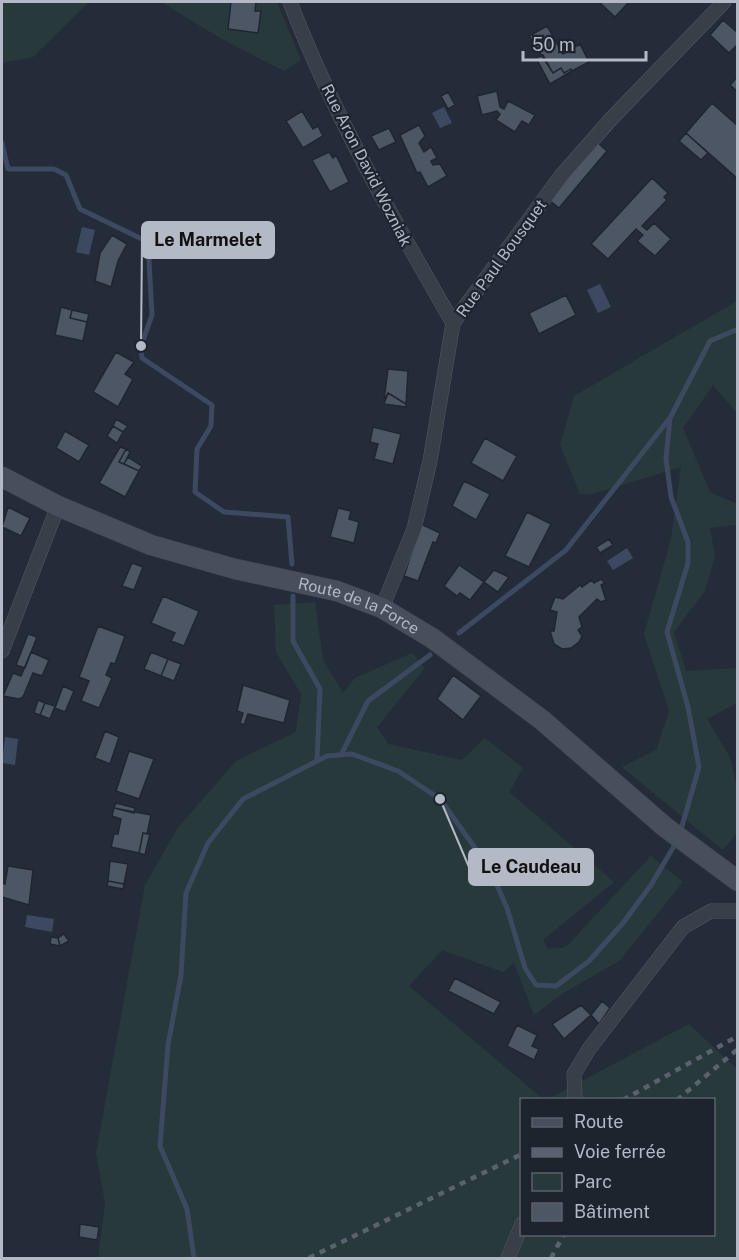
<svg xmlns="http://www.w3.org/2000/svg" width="739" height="1260" viewBox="0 0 739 1260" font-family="'Public Sans',sans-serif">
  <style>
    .green { fill: #28393b }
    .water { fill: #3c4960 }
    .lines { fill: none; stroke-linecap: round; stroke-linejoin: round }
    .stream { stroke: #3c4960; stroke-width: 5 }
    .building { fill: #4d5664; stroke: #1f2630; stroke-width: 1.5 }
    .street-casing { stroke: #535964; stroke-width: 15 }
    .secondary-casing { stroke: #414852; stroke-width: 21 }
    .street { stroke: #383f49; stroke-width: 14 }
    .secondary { stroke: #474e5c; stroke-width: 20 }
    .rail { stroke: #5a6270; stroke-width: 4.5; stroke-dasharray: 6 6; stroke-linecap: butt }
    .labels { text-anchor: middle; stroke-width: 4.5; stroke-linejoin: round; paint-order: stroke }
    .street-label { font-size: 16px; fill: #b3b9c5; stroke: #1d242e }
    .leader { fill: none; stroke: #b3b9c5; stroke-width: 2 }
    .callout-dot { fill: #b3b9c5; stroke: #1d242e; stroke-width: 2 }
    .callout { fill: #b3b9c5; stroke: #b3b9c5; stroke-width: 2 }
    .callout-label { font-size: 18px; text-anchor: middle; font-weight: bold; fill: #111 }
  </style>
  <rect width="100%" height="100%" fill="#252c39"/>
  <path class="green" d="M2 2H89L33 57 2 63Z
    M161 2H277L301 60 284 71 220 38Z
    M737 301V413L713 385 683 428 710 492 737 504V525L710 528 715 556 705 591 674 632 686 671 737 668V703L707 719 730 757 737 788V833L723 850 622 767 656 750 669 711 644 634 671 539 681 467 592 494H580L560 445 574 396Z
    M315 602 323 660 343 693 355 678 412 653 425 668 377 727 388 744 462 760 485 738 523 768 509 792 614 882 543 940 548 949 566 947 651 856 683 882 620 960 562 994 534 1015 514 963 503 972 442 950 409 986 543 1099 522 1100V1234H714V1100L548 1099 689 1024 737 1069V1258H98L105 1203 96 1153 145 885 177 829 236 761 296 732 301 694 276 652 274 605Z"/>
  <path class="water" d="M444 107 452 123 440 128 432 113Z
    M82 227 95 230 89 255 76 252Z
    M600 284 611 307 598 313 587 290Z
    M627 548 633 558 613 570 607 561Z
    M5 737 18 739 15 765 2 763Z
    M27 915 54 919 52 932 25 927Z"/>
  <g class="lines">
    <path class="stream" d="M2 143 8 169H54L66 175 80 209 148 242 152 315 141 346 142 358 212 405 211 426 197 449 195 492 224 512 288 517 292 564
      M293 596V641L320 689 317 760
      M459 633 566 550 669 419
      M341 755 368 701 430 655
      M680 833 699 767 688 707 667 632 688 563V542L671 497 666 459 670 418 710 341 738 329
      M194 1258 187 1209 160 1146 168 1045 181 975 186 893 208 843 243 799 327 756 352 754 398 771 440 799 490 869 507 908 525 968 536 985 556 986 589 961 623 923 651 885 677 841"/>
  </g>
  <path class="building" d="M231 2H256L255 11H261L258 33 228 29Z
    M599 2H629L615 17Z
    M723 20 738 33V44L729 53 710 35Z
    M547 26 563 54 580 44 589 62 572 71 571 69 564 73 561 68 553 73 529 36Z
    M543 55 553 73 561 68 564 73 571 69 572 71 550 84 536 58Z
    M738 76V92L730 85Z
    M497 91 500 107 504 109 508 101 535 115 529 125 522 121 515 132 496 120 500 114 497 111 482 115 477 96Z
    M448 92 455 105 448 109 441 96Z
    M712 103 738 126V179L686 133Z
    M302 111 313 129 318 126 323 136 303 148 286 121Z
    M419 125 425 136 419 143 424 152 431 147 437 158 431 161 433 165 440 164 447 176 428 187 420 172 417 173 400 135Z
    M389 128 396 142 379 150 371 136Z
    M686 133 708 153 701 160 679 141Z
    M597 142 607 151 559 208 549 200Z
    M329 152 333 158 336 155 349 182 330 192 312 160Z
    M652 178 668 193 664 197 667 200 642 226 647 230 654 223 671 239 655 256 637 241 643 235 636 229 608 259 591 244Z
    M112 235 127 244 118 261 111 287 95 281 100 253Z
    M566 295 576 315 539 334 529 313Z
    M61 307 72 310 70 318 87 322 83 341 55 335Z
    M72 310 89 314 87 322 70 318Z
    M116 352 134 362 125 374 133 379 118 407 93 392Z
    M388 369 408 371 406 404 388 393 384 400Z
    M388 393 406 404V407L384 404Z
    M116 419 128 426 123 432 113 426Z
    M113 426 123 432 117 443 107 436Z
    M373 427 401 434 393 464 374 459 378 444 370 442Z
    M65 431 89 445 79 462 56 448Z
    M485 438 517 456 503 481 471 463Z
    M120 447 126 449 119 462 139 471 125 497 99 483Z
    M126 449 130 452 124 464 119 462Z
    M128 457 142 466 139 471 124 464Z
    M464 481 490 494 476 520 452 506Z
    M8 507 30 518 21 536 2 527Z
    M338 508 351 511 349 519 359 522 354 543 330 537Z
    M527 512 551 524 529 567 505 556Z
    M421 524 440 533 436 543 433 542 418 581 404 576Z
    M609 539 613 545 600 553 596 547Z
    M132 563 143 567 134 590 122 586Z
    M459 565 484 582 470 600 460 593 457 596 444 586Z
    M494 570 509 577 498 592 484 582Z
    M601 579 605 583 601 585 606 600 601 602 597 599 579 617 582 627 578 630 582 636 579 642 571 648 562 649 554 644 550 631H554L557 612 550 610 555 597 563 599 580 585 582 587 592 580 594 583Z
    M163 596 199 611 184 646 171 641 175 633 151 623Z
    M98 626 125 636 115 664 111 663 106 675 112 678 99 708 81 701 89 681 79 677Z
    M28 634 37 637 25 668 16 665Z
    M31 652 49 660 42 676 33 673 23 697 19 699 3 696 13 673 21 676Z
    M151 652 168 659 161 676 144 669Z
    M168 659 181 664 174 681 161 676Z
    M453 675 481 696 463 720 437 699Z
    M243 685 290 700 284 723 248 714 244 725 240 723 243 713 237 711Z
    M63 686 74 691 65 712 55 708Z
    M38 700 45 703 40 715 34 713Z
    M45 703 55 706 50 719 40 715Z
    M105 731 119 737 110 764 95 758Z
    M129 751 154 759 139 799 116 791Z
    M116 803 135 808 134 813 114 808Z
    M114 808 151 815 147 834 143 833 139 853 111 847 114 834H118L121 819 112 816Z
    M143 833 150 834 145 855 139 853Z
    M110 861 128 864 124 884 108 881Z
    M8 866 33 870 29 905 2 897V883L5 884Z
    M108 881 124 884 123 889 107 886Z
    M64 934 69 941 60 946 58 938Z
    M51 937 58 938 60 946 50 944Z
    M455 978 501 1002 494 1014 448 991Z
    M602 1001 610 1008 599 1024 591 1015Z
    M581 1005 591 1015 564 1039 552 1024Z
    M517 1025 537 1035 532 1046 539 1049 534 1060 507 1046Z
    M80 1224 99 1227 97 1240 79 1237Z"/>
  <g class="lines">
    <g class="street-casing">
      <path id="street" d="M290 2C333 114 393 219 453 323
        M382 608 414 529 430 461 453 323 561 176 611 119 724 2
        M2 651 58 506
        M575 1100 574 1074 589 1049 683 927 711 911H738
        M508 1258 522 1224"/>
    </g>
    <g class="secondary-casing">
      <g id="secondary">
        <path id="s1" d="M2 477 58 506 151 545 235 569 337 591 382 608 432 638 542 720 665 827 738 881"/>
      </g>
    </g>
    <use href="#street" class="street"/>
    <use href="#secondary" class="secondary"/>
    <path class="rail" d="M623 1100 738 1036
      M677 1100 738 1049
      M309 1258 522 1154
      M551 1258 564 1234"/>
  </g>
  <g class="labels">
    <g class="street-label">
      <text transform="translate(367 165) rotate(63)" y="6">Rue Aron David Wozniak</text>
      <text transform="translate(501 258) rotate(-54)" y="6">Rue Paul Bousquet</text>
      <text dy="6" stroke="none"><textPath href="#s1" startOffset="381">Route de la Force</textPath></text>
    </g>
  </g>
  <path class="leader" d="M141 346L142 240M440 799L469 867"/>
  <g class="callout-dot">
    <circle cx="141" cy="346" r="6"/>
    <circle cx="440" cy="799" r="6"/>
  </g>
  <g class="callout">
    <rect x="142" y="222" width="132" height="36" rx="6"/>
    <rect x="469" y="849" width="124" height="36" rx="6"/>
  </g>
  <g class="callout-label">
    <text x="208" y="246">Le Marmelet</text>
    <text x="531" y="873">Le Caudeau</text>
  </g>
  <rect width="739" height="1260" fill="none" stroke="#b3b9c5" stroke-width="6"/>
  <rect x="520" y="1098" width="195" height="138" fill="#1d242e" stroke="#59606a" stroke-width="1.5"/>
  <rect x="532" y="1118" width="30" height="9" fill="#474e5c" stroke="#59606a" stroke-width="1.5"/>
  <text x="574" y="1128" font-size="18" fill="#b3b9c5">Route</text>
  <rect x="532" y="1148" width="30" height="9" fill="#5a6270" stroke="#59606a" stroke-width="1.5"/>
  <text x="574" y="1158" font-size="18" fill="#b3b9c5">Voie ferrée</text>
  <rect x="532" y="1173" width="30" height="18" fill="#28393b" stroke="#59606a" stroke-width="1.5"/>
  <text x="574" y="1188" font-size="18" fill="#b3b9c5">Parc</text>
  <rect x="532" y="1203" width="30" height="18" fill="#4d5664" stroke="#59606a" stroke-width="1.5"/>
  <text x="574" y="1218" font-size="18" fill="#b3b9c5">Bâtiment</text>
  <path d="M523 51v9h123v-9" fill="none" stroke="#b3b9c5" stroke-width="3"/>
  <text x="532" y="51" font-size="18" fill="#b3b9c5" stroke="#1d242e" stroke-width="4.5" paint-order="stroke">50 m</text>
</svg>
